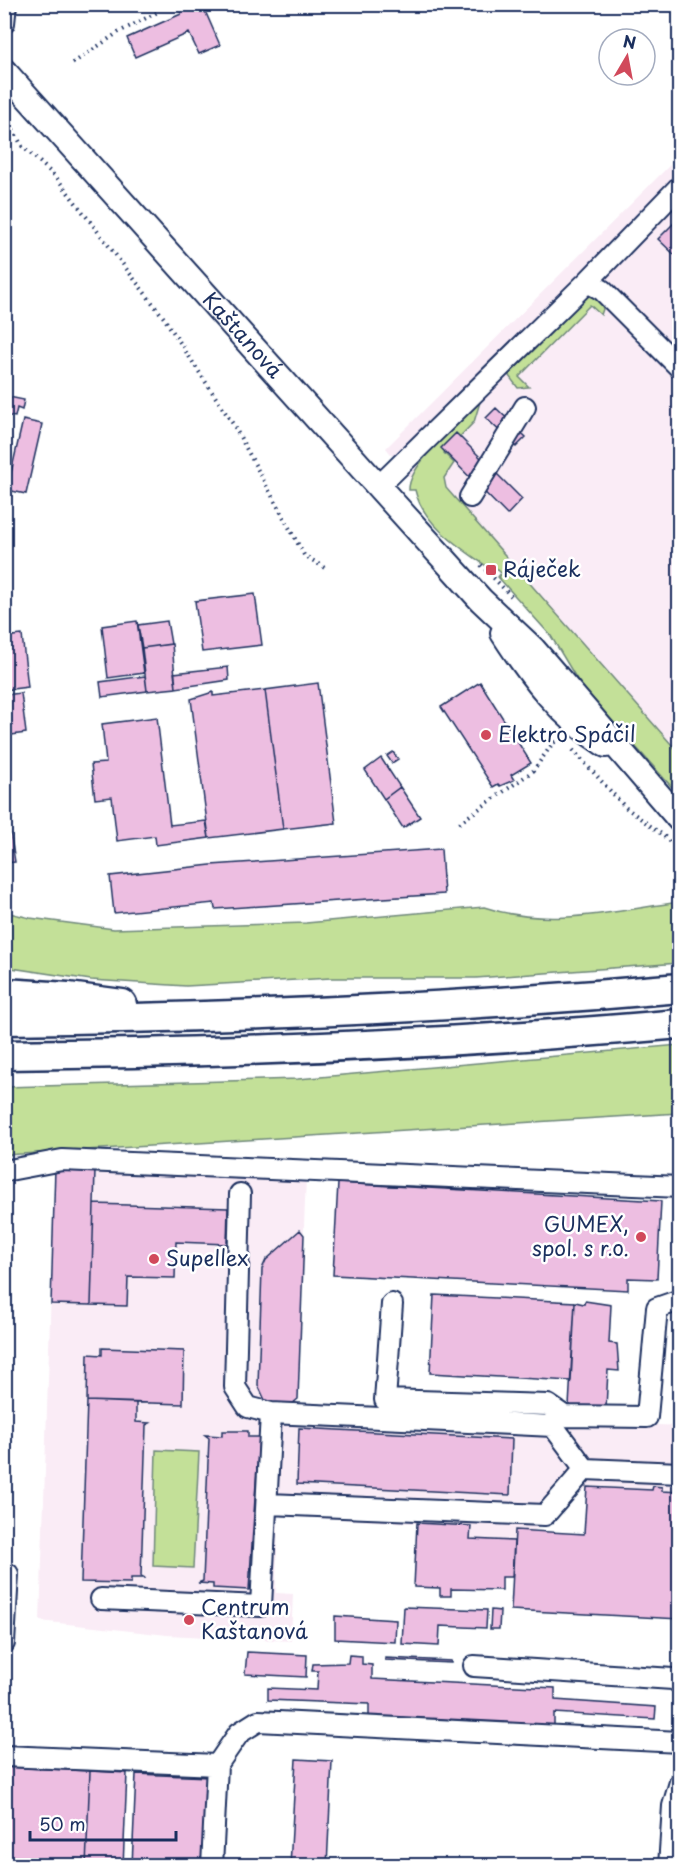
<svg xmlns="http://www.w3.org/2000/svg" width="684" height="1870" viewBox="0 0 684 1870" font-family="'Playpen Sans',sans-serif">
  <style>
    .built { fill: #faecf6 }
    .green { fill: #c3e098; stroke: #6f887b; stroke-width: 1.5 }
    .building { fill: #edbee1; stroke: #1b2f5e; stroke-width: 1.5 }
    .lines { fill: none; stroke-linecap: round; stroke-linejoin: round }
    .minor-casing { stroke: #1b2f5e; stroke-width: 24 }
    .major-casing { stroke: #1b2f5e; stroke-width: 28 }
    .highway-casing { stroke: #1b2f5e; stroke-width: 33 }
    .path { stroke: #1b2f5e; stroke-width: 4; stroke-dasharray: 1.5 4.5; stroke-linecap: butt }
    .minor { stroke: #fff; stroke-width: 20 }
    .major { stroke: #fff; stroke-width: 24 }
    .highway { stroke: #fff; stroke-width: 28 }
    .poi-dot { fill: #d1495b; stroke: #fff; stroke-width: 2 }
    .labels { text-anchor: middle; stroke-width: 5; stroke-linejoin: round; paint-order: stroke }
    .street-label { font-size: 21px; fill: #1b2f5e; stroke: #fff }
    .poi-label { font-size: 21px; fill: #1b2f5e; stroke: #fff; text-anchor: start }
  </style>
  <rect width="100%" height="100%" fill="#fff"/>
  <filter id="ink" filterUnits="userSpaceOnUse"><feTurbulence type="fractalNoise" baseFrequency=".0167" numOctaves="2"/><feDisplacementMap in="SourceGraphic" scale="12" xChannelSelector="R" yChannelSelector="G"/><feConvolveMatrix kernelMatrix="1 2 1 2 8 2 1 2 1" color-interpolation-filters="sRGB"/></filter>
  <g filter="url(#ink)">
    <path class="built" d="M679 156V795L581 686 551 636 498 577 501 573 493 565 489 568 451 541 422 509 415 490H409L410 478 386 448Z
      M55 1168 306 1176 297 1407 679 1426V1492L662 1491V1487L653 1486 652 1490 587 1487 533 1532 515 1530 514 1541 470 1539V1526L278 1516 276 1593 293 1594 291 1641 167 1635 40 1621Z"/>
    <path class="green" d="M590 295 601 303 603 309 601 315 590 305 519 377 529 387 518 388 509 376 511 371 583 298Z
      M480 402 474 422 444 453 454 463 444 478 446 488 679 753V795L581 686 551 636 498 577 501 573 493 565 489 568C461 548 423 525 415 490H409C408 464 461 421 480 402Z
      M679 902V963L476 978H331L186 986 91 980 5 967V912L30 918 114 929 306 923 484 907C548 929 615 911 679 902Z
      M679 1045V1113L5 1155V1087L298 1079Z
      M156 1450 199 1452 193 1568 153 1566Z"/>
    <path class="building" d="M177 4H202L220 45 199 54 189 33 135 57 127 38 181 14Z
      M680 217V260L658 239Z
      M4 396 24 400 22 410 17 408 15 417 4 415Z
      M496 408 526 437 516 447 486 418Z
      M23 420 42 424 26 494 7 490Z
      M456 433 522 499 507 515 441 448Z
      M255 594 262 645 202 652 195 601Z
      M137 621 144 673 108 678 102 626Z
      M167 621 171 644 142 648 138 625Z
      M22 635 28 687 4 690V637Z
      M172 644 176 688 147 691 142 648Z
      M228 667 229 680 176 688 174 673Z
      M145 676 147 691 102 697 100 682Z
      M480 682 531 763 511 775 514 780 500 786 498 784 493 787 441 707Z
      M318 683 336 823 283 829 265 690Z
      M265 690 283 829 209 838 191 699 213 692V696Z
      M21 693 26 733 4 736V695Z
      M157 717 170 825 206 821 209 838 156 845 155 836 117 841 112 797 95 799 91 764 106 763 102 724Z
      M393 752 398 759 392 763 387 756Z
      M381 758 400 787 384 799 365 770Z
      M400 787 420 817 403 828 384 799Z
      M4 793 15 862 4 863Z
      M441 849 444 894 215 909 214 903 114 913 110 876 211 865Z
      M55 1168 95 1170 91 1305 51 1304Z
      M338 1183 661 1201 657 1279 628 1278V1290L333 1275Z
      M94 1204 228 1208 227 1244 176 1242 175 1278 128 1277 127 1306 91 1305Z
      M300 1230 304 1235 298 1399 293 1403H274L265 1400 258 1385 262 1269 266 1260Z
      M434 1295 575 1302 571 1381 430 1373Z
      M585 1301 611 1305 609 1343 617 1344 619 1371 608 1370 606 1408 569 1406 575 1302 584 1304Z
      M102 1348 184 1351 183 1404 87 1401 88 1354 102 1355Z
      M87 1401 136 1403V1422L150 1423 146 1425 141 1576 145 1578H131V1583L81 1582Z
      M299 1428 512 1439 510 1495 297 1484Z
      M222 1431H248V1437H259L249 1590 213 1588V1584L198 1583 203 1581 209 1438 205 1435 222 1436Z
      M653 1486 662 1487V1491L680 1492V1619L511 1610 515 1530 584 1534 587 1487 652 1490Z
      M417 1523 471 1526 470 1539 514 1541 512 1577H502V1590L451 1589V1596H440V1588L414 1587Z
      M404 1607 487 1610 486 1628 440 1626 439 1646 402 1644Z
      M491 1610 500 1611 499 1629H490Z
      M335 1616 396 1620 395 1642 335 1639Z
      M247 1652 307 1655 306 1677 245 1674Z
      M349 1655 362 1656V1664L372 1665V1679L555 1688V1700L656 1707 655 1719 554 1713V1725L369 1716V1704L268 1700V1688L317 1690 318 1671H312L313 1664 348 1663Z
      M385 1658 451 1661V1663L385 1660Z
      M296 1759 332 1761 327 1866H290Z
      M4 1767 90 1771 86 1866H4Z
      M90 1771 127 1773 123 1866H86Z
      M136 1774 209 1777 204 1866H132Z"/>
    <g class="lines">
      <g class="minor-casing">
        <path id="minor" d="M4 23 6 4
          M587 282 680 186
          M378 487 587 282 602 290 680 368
          M470 497 525 407
          M4 1171 62 1160 680 1187
          M392 1304 385 1400 548 1405 564 1416 647 1417 657 1308 680 1300
          M271 1413 553 1426 585 1469
          M268 1504 545 1515 585 1469 680 1473
          M101 1599 261 1606 271 1413 248 1407 235 1387 240 1194
          M4 1643 8 1574
          M474 1666 673 1679 680 1683
          M4 1756 217 1765
          M212 1866 217 1765 239 1733 258 1721 680 1742
          M669 1866 673 1806 680 1782"/>
      </g>
      <g class="major-casing">
        <g id="major">
          <path id="s1" d="M4 71 395 505 481 600 533 649 680 820"/>
          <path d="M503 633C530 675 562 718 606 745"/>
        </g>
      </g>
      <g class="highway-casing">
        <path id="highway" d="M4 993 68 997 122 1004
          M4 1020C229 1018 455 1008 680 988
          M4 1055C230 1053 455 1044 680 1024"/>
      </g>
      <path class="path" d="M73 63 119 32 158 12 156 4
        M6 107 11 126 22 146 56 177 164 318 233 424 304 555 328 570
        M481 565 511 596
        M573 750 625 807 664 836 680 852
        M459 823 533 771 553 743 562 739"/>
      <use href="#minor" class="minor"/>
      <use href="#major" class="major"/>
      <use href="#highway" class="highway"/>
    </g>
  </g>
  <g class="poi-dot">
    <rect x="485" y="564" width="12" height="12" rx="3"/>
    <circle cx="486" cy="735" r="6"/>
    <circle cx="641" cy="1237" r="6"/>
    <circle cx="154" cy="1259" r="6"/>
    <circle cx="189" cy="1620" r="6"/>
  </g>
  <g class="labels">
    <g class="street-label">
      <text dy="7" stroke="none"><textPath href="#s1" startOffset="356">Kaštanová</textPath></text>
    </g>
    <g class="poi-label">
      <text x="503" y="577">Ráječek</text>
      <text x="498" y="742">Elektro Spáčil</text>
      <text x="629" y="1232" text-anchor="end">GUMEX,<tspan x="629" dy="24">spol. s r.o.</tspan></text>
      <text x="166" y="1266">Supellex</text>
      <text x="201" y="1615">Centrum<tspan x="201" dy="24">Kaštanová</tspan></text>
    </g>
  </g>
  <rect width="684" height="1870" fill="none" stroke="#fff" stroke-width="24"/>
  <rect x="12" y="12" width="660" height="1846" fill="none" stroke="#1b2f5e" stroke-width="2" filter="url(#ink)"/>
  <g transform="translate(627 57) rotate(10)"><circle r="28" fill="#ffffff" stroke="#a4acbf" stroke-width="1.5"/>
  <path d="M0-4.5L10 22L0 15L-10 22Z" fill="#d1495b"/>
  <text y="-9" font-size="16" font-weight="bold" text-anchor="middle" fill="#1b2f5e">N</text>
  </g>
  <path d="M30 1831v9h146v-9" fill="none" stroke="#1b2f5e" stroke-width="3"/>
  <text x="39" y="1831" font-size="18" fill="#1b2f5e" stroke="#ffffff" stroke-width="4.5" paint-order="stroke">50 m</text>
</svg>
